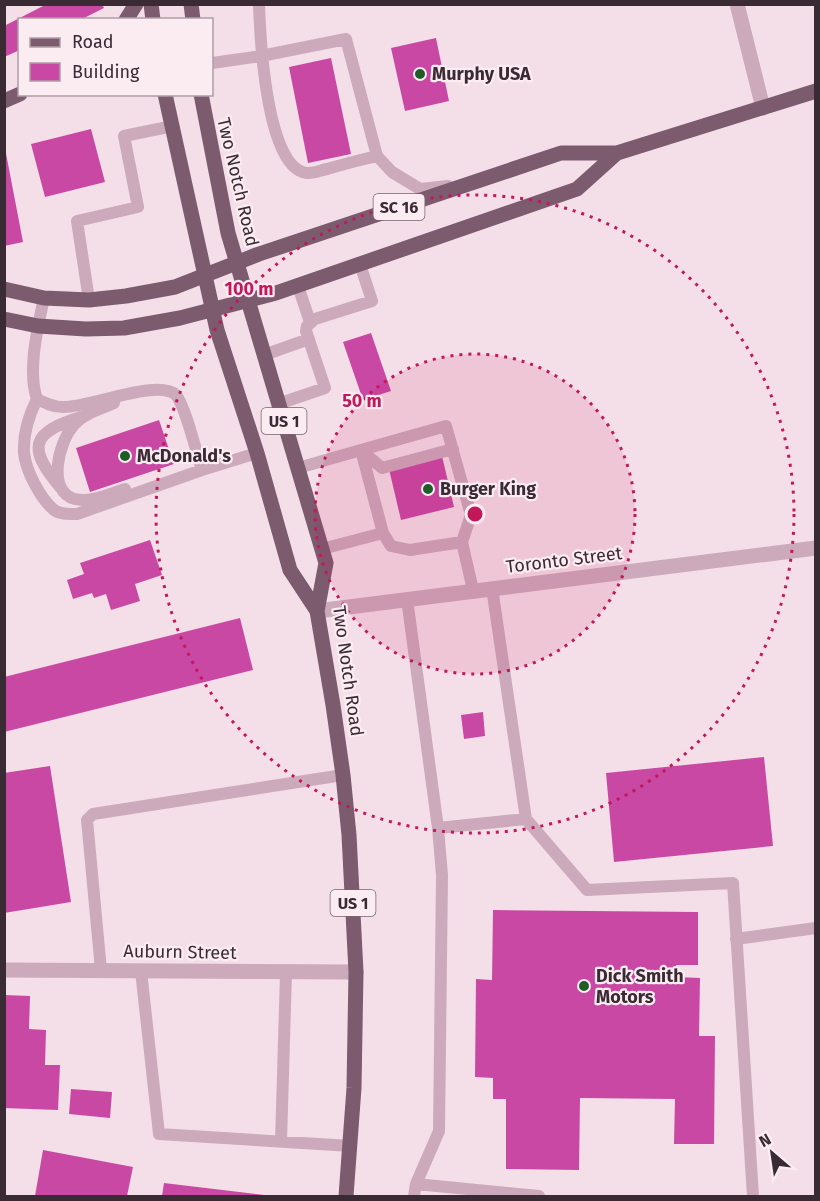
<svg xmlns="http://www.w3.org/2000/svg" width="820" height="1201" viewBox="0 0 820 1201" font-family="'Fira Sans',sans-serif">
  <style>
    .building { fill: #c948a4 }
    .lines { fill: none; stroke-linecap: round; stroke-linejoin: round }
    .service { stroke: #cab; stroke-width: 12 }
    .minor { stroke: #cab; stroke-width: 15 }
    .primary { stroke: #7c5b6f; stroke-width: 15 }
    .ring { fill: none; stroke: #c2185b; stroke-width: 3; stroke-dasharray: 3 6 }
    .poi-dot { fill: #1e5d25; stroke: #fbecf2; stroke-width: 2 }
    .labels { text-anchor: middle; stroke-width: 4.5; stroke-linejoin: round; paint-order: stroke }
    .shield { fill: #fbecf2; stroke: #74646d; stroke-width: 1.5 }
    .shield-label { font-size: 16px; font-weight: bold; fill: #3a2a34 }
    .poi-label { font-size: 18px; font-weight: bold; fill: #3a2a34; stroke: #fbecf2; text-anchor: start }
    .street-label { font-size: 18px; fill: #3a2a34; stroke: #fbecf2 }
    .centre { fill: #c2185b; stroke: #fbecf2; stroke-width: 3 }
    .ring-label { font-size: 18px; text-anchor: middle; font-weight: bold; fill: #c2185b; stroke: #fbecf2; stroke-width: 4.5; stroke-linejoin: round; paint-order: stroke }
  </style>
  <rect width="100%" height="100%" fill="#f4dfe8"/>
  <path class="building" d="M47 4H102L104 8 80 20H20V50L4 57V26Z
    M436 38 449 101 405 111 391 48Z
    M331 58 351 154 308 163 289 67Z
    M91 129 105 182 45 197 31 144Z
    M4 143 23 242 4 246Z
    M371 333 391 391 363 400 343 342Z
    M159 420 174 464 90 492 76 448Z
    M442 456 454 507 401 520 389 469Z
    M150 540 162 575 135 584 140 601 111 610 106 594 94 598 92 593 73 599 67 580 84 574 80 563Z
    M240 618 253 670 4 732V677Z
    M483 712 485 736 464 739 461 715Z
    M764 757 773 846 614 862 606 773Z
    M50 766 71 902 4 913V773Z
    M493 910 698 912V965H676V977L700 978 699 1036H715L714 1144H674L675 1099 580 1098 579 1170 506 1169V1099H493V1078L475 1077 476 979 492 980Z
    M4 995 30 996 29 1029 46 1030 45 1065H60L58 1110 4 1108Z
    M71 1089 112 1092 110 1118 69 1114Z
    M43 1150 133 1167 127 1196H35Z
    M164 1183 264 1195V1196H162Z"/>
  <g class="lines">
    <path class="service" d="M212 63 261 56 346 39 377 156C360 160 344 164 327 169 322 170 315 173 309 173 266 174 260 35 259 4
      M377 156 392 172 420 189 448 186
      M298 286 310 322
      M89 300 77 221 138 207 124 136 173 126
      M264 355 309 339
      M37 399C27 371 38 326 44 298
      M114 403C101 409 82 414 73 426 59 442 46 491 75 499 91 503 111 493 125 489
      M278 404 325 388 306 331 307 326 315 319 372 301 360 264
      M361 450 446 426 471 515 462 542
      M361 450 382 468 453 449
      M298 468 361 450 383 533 322 549
      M202 470C197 455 185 405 176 395 158 378 89 408 63 407 53 407 45 403 37 399 29 415 23 434 24 453 26 471 40 498 54 510 61 515 69 514 77 514L202 470 257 453
      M60 487C26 447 32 432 81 417
      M383 533 391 546 410 550 462 542 473 590
      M492 588 526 819
      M407 599 438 828 442 875 439 1131 416 1184 414 1196
      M438 828 526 819 587 890 733 883 753 1196
      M736 939 816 928
      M101 970 87 820 93 814 343 775
      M141 971 159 1134 351 1146
      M281 1142 286 973
      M416 1184 539 1196"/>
    <path class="minor" d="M737 4 763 108
      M317 611 816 548
      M4 970 356 972"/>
    <path class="primary" d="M151 4 153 20
      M191 4 193 20
      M126 20 136 4
      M165 94 217 330 257 453 290 570 317 611
      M201 94 228 233 326 563 317 611 333 705 343 775 349 835 356 972 354 1088 346 1196
      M4 101 20 94
      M4 289 44 298 89 300 126 296 175 287 259 254 561 153H617L816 91
      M4 319 38 326 86 329 124 328 180 318 276 293 577 189 617 153"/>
  </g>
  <circle cx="475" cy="514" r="160" fill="#c2185b" fill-opacity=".12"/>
  <g class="ring">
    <circle cx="475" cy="514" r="160"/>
    <circle cx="475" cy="514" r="319"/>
  </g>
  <g class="poi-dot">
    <circle cx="420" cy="74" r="6"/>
    <circle cx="125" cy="456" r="6"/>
    <circle cx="428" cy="489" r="6"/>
    <circle cx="584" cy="986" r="6"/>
  </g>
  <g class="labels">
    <g class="shield">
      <rect x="373.5" y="194" width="51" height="26" rx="4.5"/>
      <rect x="261.5" y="408" width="45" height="26" rx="4.5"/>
      <rect x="330.5" y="890" width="45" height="26" rx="4.5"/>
    </g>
    <g class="shield-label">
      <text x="399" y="213">SC 16</text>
      <text x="284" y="427">US 1</text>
      <text x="353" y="909">US 1</text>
    </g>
    <g class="poi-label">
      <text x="432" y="80">Murphy USA</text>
      <text x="137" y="462">McDonald's</text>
      <text x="440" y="495">Burger King</text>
      <text x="596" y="982">Dick Smith<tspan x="596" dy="21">Motors</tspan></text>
    </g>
    <g class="street-label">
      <text transform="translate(238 182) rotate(77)" y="6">Two Notch Road</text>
      <text transform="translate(564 560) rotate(-7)" y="6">Toronto Street</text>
      <text transform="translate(348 671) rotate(82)" y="6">Two Notch Road</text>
      <text transform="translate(180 952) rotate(1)" y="6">Auburn Street</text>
    </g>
  </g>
  <circle cx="475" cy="514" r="9" class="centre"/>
  <g class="ring-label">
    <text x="249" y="295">100 m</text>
    <text x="362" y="407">50 m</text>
  </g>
  <rect width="820" height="1201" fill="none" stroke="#3a2a34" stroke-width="12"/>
  <rect x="18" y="18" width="195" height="78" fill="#fbecf2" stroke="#ae9ea6" stroke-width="1.5"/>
  <rect x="30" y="38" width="30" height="9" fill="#7c5b6f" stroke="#ae9ea6" stroke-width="1.5"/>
  <text x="72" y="48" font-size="18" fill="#3a2a34">Road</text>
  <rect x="30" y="63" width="30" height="18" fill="#c948a4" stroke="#ae9ea6" stroke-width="1.5"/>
  <text x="72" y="78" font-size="18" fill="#3a2a34">Building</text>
  <g transform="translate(772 1153) rotate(331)" stroke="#fbecf2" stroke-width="4.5" paint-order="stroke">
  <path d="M0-4.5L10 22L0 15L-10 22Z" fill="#3a2a34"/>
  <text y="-9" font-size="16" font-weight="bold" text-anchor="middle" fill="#3a2a34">N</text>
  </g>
</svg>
